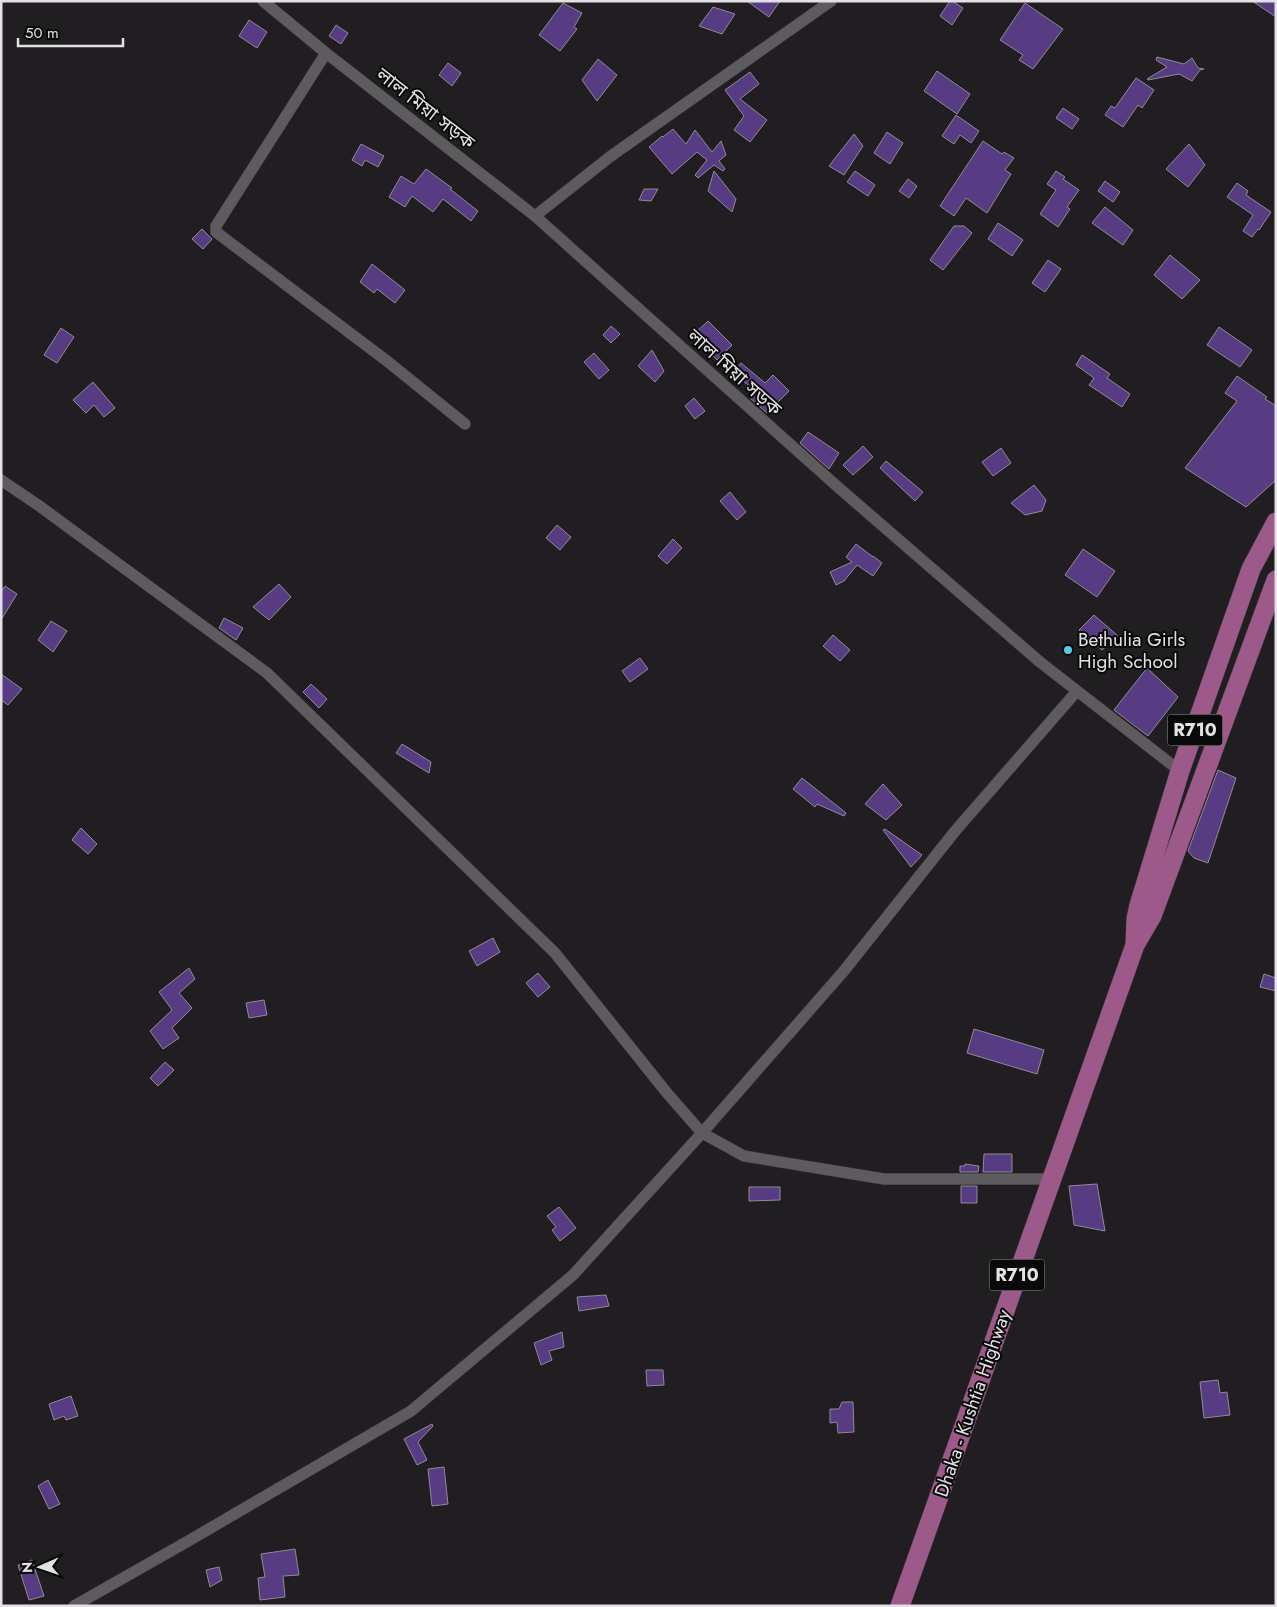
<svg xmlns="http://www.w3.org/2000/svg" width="1277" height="1607" viewBox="0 0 1277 1607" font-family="Jost,'Noto Sans Bengali',sans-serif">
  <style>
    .building { fill: #573b83; stroke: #8e8d91 }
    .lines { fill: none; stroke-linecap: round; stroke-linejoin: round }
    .street-casing { stroke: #3a383b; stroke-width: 12 }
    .primary-casing { stroke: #3a383b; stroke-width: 20 }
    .street { stroke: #5e5b5f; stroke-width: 11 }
    .primary { stroke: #9d5989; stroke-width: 19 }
    .poi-dot { fill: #58c9e3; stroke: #0a090a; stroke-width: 2 }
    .labels { text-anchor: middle; stroke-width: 4; stroke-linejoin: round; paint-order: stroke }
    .shield { fill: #0a090a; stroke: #a2a0a2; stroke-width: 1 }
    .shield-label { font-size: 18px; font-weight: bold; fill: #e3e1e3 }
    .street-label { font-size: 19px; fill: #e3e1e3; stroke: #0a090a }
    .poi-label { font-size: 19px; fill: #e3e1e3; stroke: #0a090a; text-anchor: start }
  </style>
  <rect width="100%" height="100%" fill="#211e21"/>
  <path class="building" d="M747 1H780L769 17Z
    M950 1H952L963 8 952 25 940 16Z
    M1252 1H1276V17Z
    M563 3 582 13 574 27 577 29 560 51 539 35Z
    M1025 3 1063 29 1033 69 1019 60 1023 55 1000 40Z
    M713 7 735 14 722 34 699 26Z
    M249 20 267 32 257 48 239 36Z
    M336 25 348 33 341 44 329 36Z
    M1157 57 1184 64 1192 58 1198 68 1204 69 1200 70 1192 81 1179 74 1148 80 1147 79 1167 67 1156 60Z
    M598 59 617 75 597 101 582 80Z
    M448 63 461 73 452 86 439 75Z
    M937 71 970 94 957 114 924 91Z
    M750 72 759 84 740 99 767 120 750 142 734 130 744 116 725 90Z
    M1136 78 1154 90 1142 108 1138 105 1123 127 1105 115 1111 106 1115 108Z
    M1063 108 1079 119 1072 129 1056 118Z
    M956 115 979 131 971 143 960 135 954 144 942 136Z
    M673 129 686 144 695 130 712 152 721 141 726 155 719 161 725 169 723 171 714 165 698 178 695 175 707 160 697 152 672 174 649 147 662 136 663 137Z
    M887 132 903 143 890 164 874 153Z
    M854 134 863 146 844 175 829 166Z
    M983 141 1002 154 1004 152 1014 158 1005 170 1011 174 987 213 966 198 954 216 940 206Z
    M361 144 384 156 378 167 365 160 362 166 352 160Z
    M1189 144 1205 165 1188 187 1166 169Z
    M426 169 452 188 450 189 478 211 471 221 443 199 433 212 412 196 405 207 389 197 401 176 414 184Z
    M714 171 736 199 732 212 708 191Z
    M855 171 875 185 868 196 847 182Z
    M1056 171 1065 177 1063 179 1079 190 1067 207 1070 209 1058 227 1040 214 1056 190 1047 184Z
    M908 179 917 186 909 198 899 191Z
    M1105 181 1120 192 1113 202 1098 191Z
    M1237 183 1248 191 1246 195 1271 212 1259 230 1258 229 1252 237 1243 231 1253 215 1227 197Z
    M644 189H658L651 201 639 200Z
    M1105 207 1133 230 1123 245 1092 223Z
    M998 223 1023 240 1012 256 988 239Z
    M954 226H964L972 233 943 270 930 260Z
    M202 229 212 239 203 249 192 239Z
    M1170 255 1200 280 1182 299 1154 275Z
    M1048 260 1061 269 1045 292 1032 283Z
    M372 264 405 290 395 303 377 289 374 293 360 282Z
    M708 321 732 345 717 360 692 336Z
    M611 326 620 334 611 343 603 335Z
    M1219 327 1252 350 1240 367 1207 345Z
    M61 328 74 337 57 363 44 355Z
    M652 350 664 371 655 382 638 366Z
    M594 353 609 370 599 379 584 362Z
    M1082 355 1110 374 1107 378 1130 394 1122 407 1089 385 1094 378 1076 365Z
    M741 363 765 383 773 375 789 391 767 413 750 398 757 392 733 373Z
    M1237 376 1267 397 1265 399 1276 406V480L1246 507 1185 468 1237 401 1225 393Z
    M93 382 115 408 104 417 94 405 86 413 73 400Z
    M694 398 705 411 695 419 685 406Z
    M808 432 839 453 829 469 800 443Z
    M863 446 873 457 853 475 843 465Z
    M1001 448 1011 463 993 476 982 462Z
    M886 461 923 492 915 501 880 468Z
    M1034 485 1046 500 1042 511 1025 515 1011 503Z
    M730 492 746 512 737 520 720 501Z
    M557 525 571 537 560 550 546 538Z
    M673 539 682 548 667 564 658 556Z
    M856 544 873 557V556L882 563 873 576 857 565 844 581 836 585 830 572 852 562 846 557Z
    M1083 549 1115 571 1097 597 1065 575Z
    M279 584 291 597 269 620 253 607Z
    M5 586 17 594 1 620V592Z
    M1094 615 1118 636 1102 650 1079 630Z
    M224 618 243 628 236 640 219 628Z
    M51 621 67 631 53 652 38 640Z
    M833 635 850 650 840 661 823 646Z
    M640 658 648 669 630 682 622 671Z
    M1147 668 1178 697 1148 736 1114 710Z
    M1 674 22 689 8 705 1 700Z
    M311 684 327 699 319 708 303 692Z
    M402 744 431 762 429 773 396 753Z
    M1218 770 1236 778 1208 863 1194 858 1188 851Z
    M802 778 846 813 844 816 817 804 815 807 793 789Z
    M883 784 902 805 886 820 865 804Z
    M81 828 97 844 88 854 72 840Z
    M885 829 922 855 911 867 883 830Z
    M493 938 500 952 477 966 469 951Z
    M189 968 195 979 179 993 192 1008 172 1028 179 1038 163 1049 150 1031 172 1010 159 992Z
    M538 973 550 987 538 997 526 983Z
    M1264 974 1276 978V991L1260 987Z
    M264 1000 267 1015 249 1018 246 1003Z
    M974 1029 1044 1050 1037 1074 967 1053Z
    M165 1062 174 1070 158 1086 150 1078Z
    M984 1154H1012V1172H983Z
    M965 1164 979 1166 978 1172H960V1166H965Z
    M1097 1184 1105 1231 1074 1225 1069 1186Z
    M961 1186H977V1203H961Z
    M749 1187H780V1200L749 1201Z
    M559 1207 576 1228 560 1241 552 1230 556 1227 547 1216Z
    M606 1295 609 1306 579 1311 577 1297Z
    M562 1332 564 1347 549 1351 552 1360 541 1365 534 1343Z
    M646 1370H663L664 1385 647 1386Z
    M1218 1380 1220 1393 1227 1392 1230 1415 1204 1418 1200 1382Z
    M71 1396 78 1416 66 1420 64 1416 54 1420 49 1404Z
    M842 1402H853L854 1432 838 1433 837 1422 830 1423V1409H839Z
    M432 1424 433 1426 418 1442 427 1460 417 1465 404 1439Z
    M444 1467 448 1504 432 1506 428 1469Z
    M48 1480 60 1504 49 1509 38 1486Z
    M295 1549 299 1575 283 1576 285 1597 260 1600 258 1578 265 1577 261 1554Z
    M32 1560 44 1596 29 1600 18 1565Z
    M219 1567 222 1580 210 1587 206 1570Z"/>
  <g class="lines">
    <g class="street-casing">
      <path id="street" d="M263 1 326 53 535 216 839 488 1040 662 1180 771
        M326 53 216 226V232L387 361 465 424
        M535 216 611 156 831 1
        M1 480 38 505 267 673 555 953 667 1093 702 1133 744 1156 884 1179H1051
        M74 1606 190 1540 411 1411 573 1275 702 1133 843 972 956 830 1077 691"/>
    </g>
    <g class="primary-casing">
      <path id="primary" d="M1135 944 1136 919 1139 905 1180 771 1251 569 1276 522
        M900 1606 1135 945 1152 916 1276 580"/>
    </g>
    <use href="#street" class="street"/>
    <use href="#primary" class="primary"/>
  </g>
  <circle class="poi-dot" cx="1068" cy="650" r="5"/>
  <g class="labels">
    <g class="shield">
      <rect x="1167.5" y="714.5" width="55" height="31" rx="4"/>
      <rect x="989.5" y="1259.5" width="55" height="31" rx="4"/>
    </g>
    <g class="shield-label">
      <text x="1195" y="736">R710</text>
      <text x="1017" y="1281">R710</text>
    </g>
    <g class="street-label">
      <text transform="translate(426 108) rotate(38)" y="7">লাল মিয়া সড়ক</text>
      <text transform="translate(735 372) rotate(42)" y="7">লাল মিয়া সড়ক</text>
      <text transform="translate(972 1403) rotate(-71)" y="7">Dhaka - Kushtia Highway</text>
    </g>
    <g class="poi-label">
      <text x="1078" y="646">Bethulia Girls<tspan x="1078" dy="22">High School</tspan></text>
    </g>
  </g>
  <rect width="1277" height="1607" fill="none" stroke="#e3e1e3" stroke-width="5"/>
  <g transform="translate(40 1567) rotate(268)" stroke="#0a090a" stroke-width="4" paint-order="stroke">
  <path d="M0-4L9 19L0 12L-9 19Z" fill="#e3e1e3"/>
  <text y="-8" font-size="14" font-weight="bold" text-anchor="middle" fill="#e3e1e3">N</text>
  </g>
  <path d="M18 38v8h105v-8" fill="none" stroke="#e3e1e3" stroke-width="2.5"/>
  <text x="25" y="38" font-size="15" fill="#e3e1e3" stroke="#0a090a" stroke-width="4" paint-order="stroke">50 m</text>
</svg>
